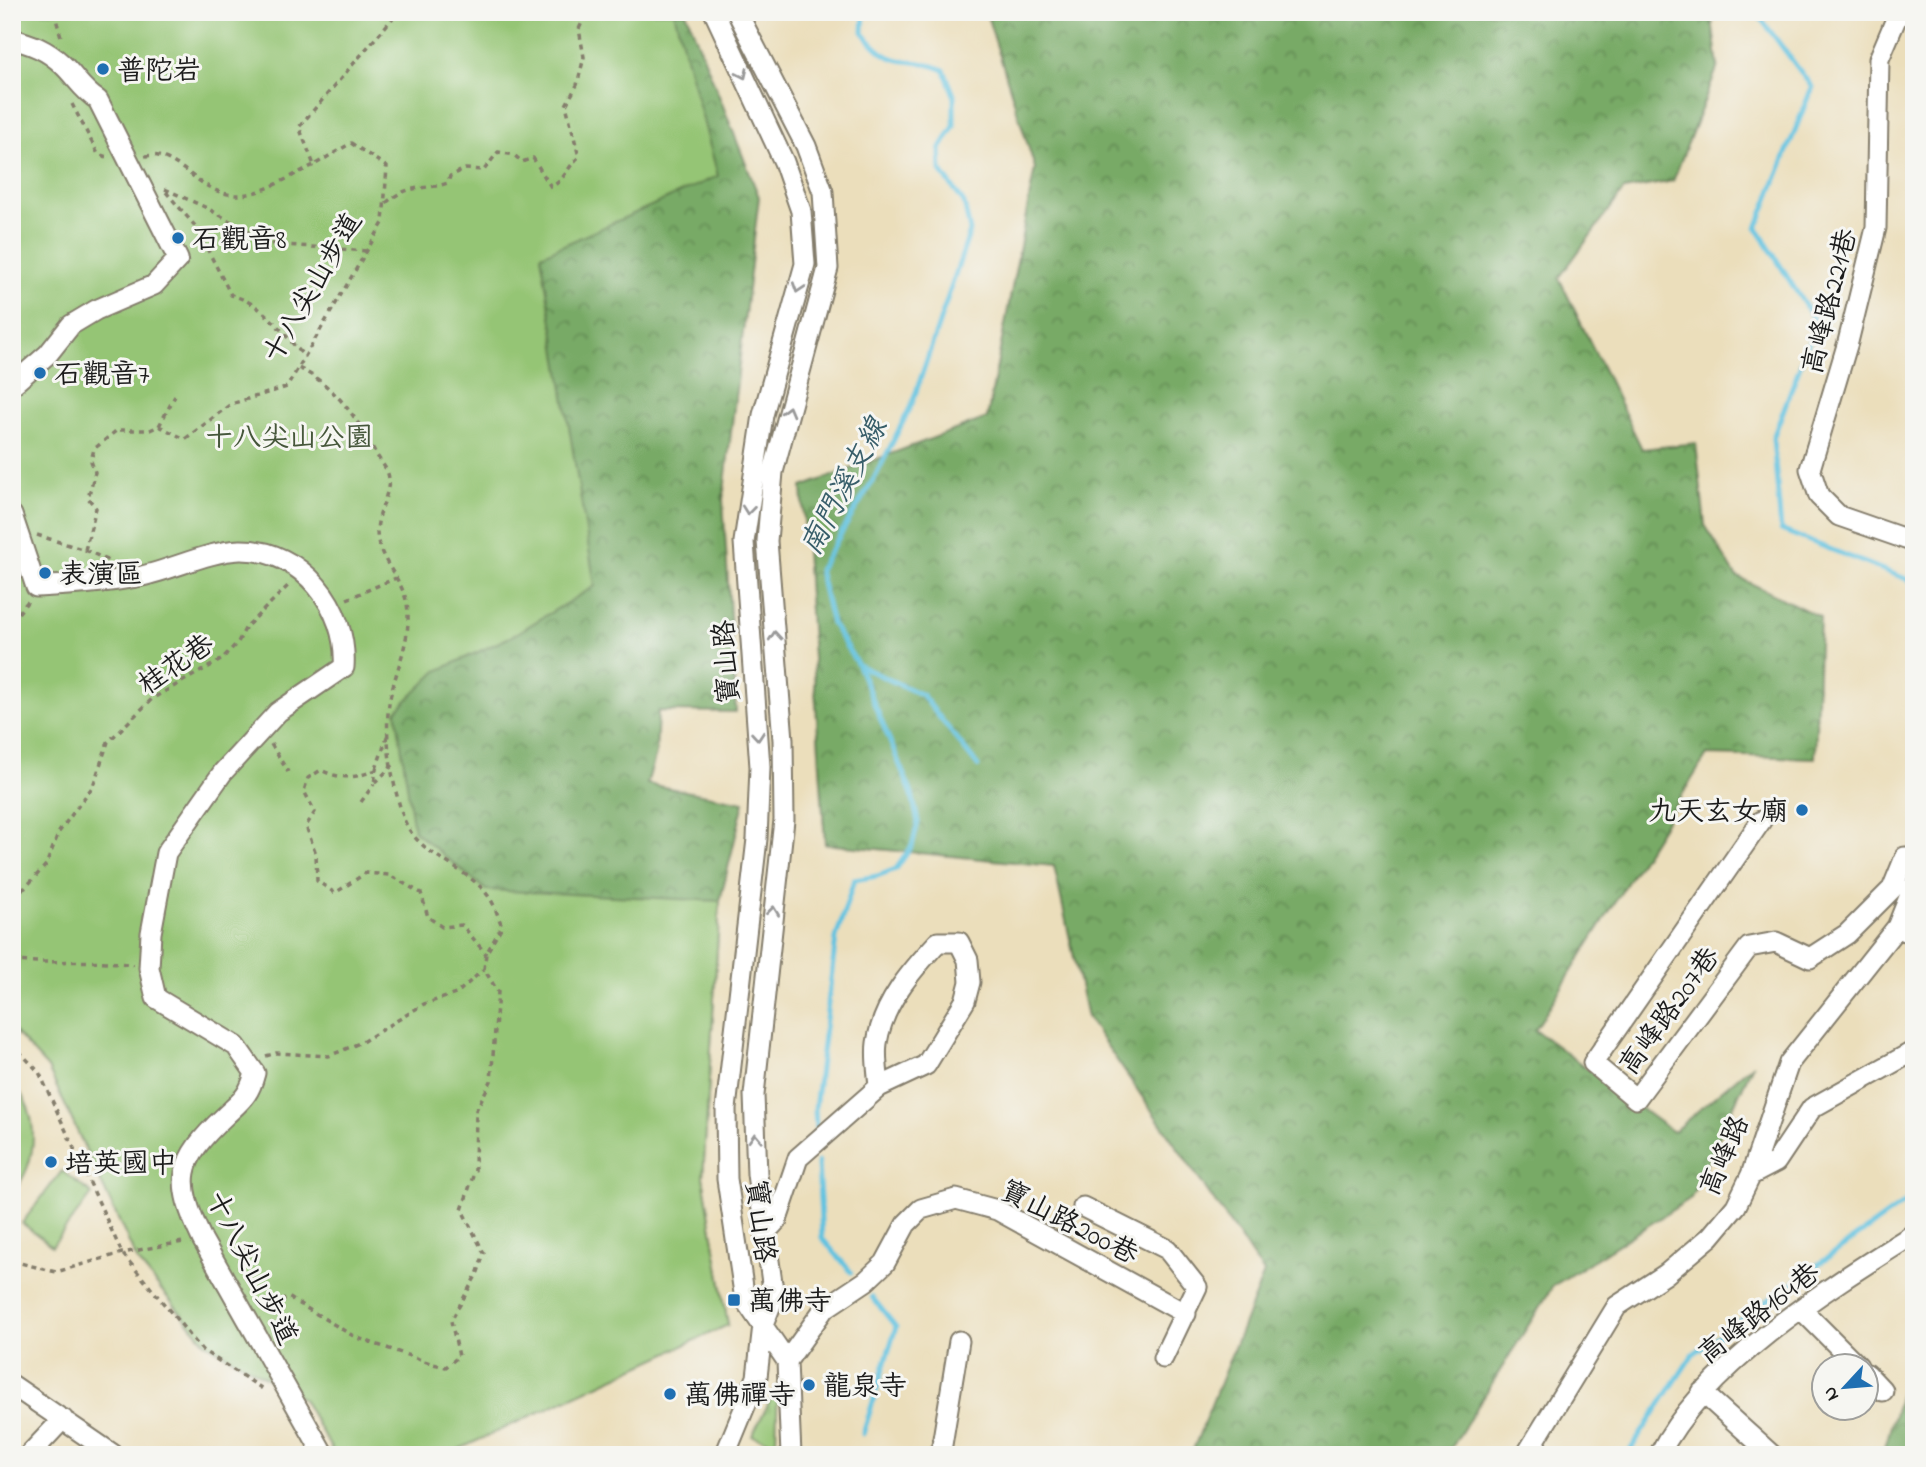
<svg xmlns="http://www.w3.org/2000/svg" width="1926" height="1467" viewBox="0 0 1926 1467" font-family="'Indie Flower','LXGW WenKai TC',sans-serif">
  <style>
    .grass { fill: url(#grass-tufts); stroke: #587048; stroke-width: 2 }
    .forest { fill: url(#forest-crowns); stroke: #4a6341; stroke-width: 2 }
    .green { fill: #95c574; stroke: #587048; stroke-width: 2 }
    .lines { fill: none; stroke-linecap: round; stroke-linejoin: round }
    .stream { stroke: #61c2e0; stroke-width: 5 }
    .minor-casing { stroke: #847d6c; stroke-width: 23 }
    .path { stroke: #847d6c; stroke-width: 3.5; stroke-dasharray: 5 5; stroke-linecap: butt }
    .minor { stroke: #fff; stroke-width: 19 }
    .oneway { stroke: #999 }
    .poi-dot { fill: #1f6fb2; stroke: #f6f6f2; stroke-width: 2.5 }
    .labels { text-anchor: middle; stroke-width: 6; stroke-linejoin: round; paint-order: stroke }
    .poi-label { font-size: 28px; fill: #1c1c1c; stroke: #f6f6f2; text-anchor: start }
    .street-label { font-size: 28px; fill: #1c1c1c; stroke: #f6f6f2 }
    .park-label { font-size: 28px; fill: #46573b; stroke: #f6f6f2 }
    .water-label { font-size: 30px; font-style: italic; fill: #385e6a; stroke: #f6f6f2 }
  </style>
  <defs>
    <pattern id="grass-tufts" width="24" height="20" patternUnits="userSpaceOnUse" patternTransform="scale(1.75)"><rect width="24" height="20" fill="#95c574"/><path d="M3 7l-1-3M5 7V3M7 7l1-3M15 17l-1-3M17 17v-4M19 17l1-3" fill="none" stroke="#80a964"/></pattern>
    <pattern id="forest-crowns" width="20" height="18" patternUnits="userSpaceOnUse" patternTransform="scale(1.75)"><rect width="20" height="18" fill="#78aa66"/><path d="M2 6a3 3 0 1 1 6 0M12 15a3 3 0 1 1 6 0" fill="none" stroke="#628a53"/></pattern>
  </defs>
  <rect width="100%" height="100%" fill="#f6f6f2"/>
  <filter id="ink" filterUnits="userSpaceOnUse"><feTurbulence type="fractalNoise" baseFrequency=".0143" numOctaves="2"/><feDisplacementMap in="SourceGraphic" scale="14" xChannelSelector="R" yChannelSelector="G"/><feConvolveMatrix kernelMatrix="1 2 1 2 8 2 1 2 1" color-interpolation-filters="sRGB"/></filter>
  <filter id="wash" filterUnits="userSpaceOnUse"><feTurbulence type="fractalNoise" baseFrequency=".00686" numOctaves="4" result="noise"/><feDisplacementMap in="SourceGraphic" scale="28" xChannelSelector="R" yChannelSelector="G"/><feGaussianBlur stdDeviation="1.57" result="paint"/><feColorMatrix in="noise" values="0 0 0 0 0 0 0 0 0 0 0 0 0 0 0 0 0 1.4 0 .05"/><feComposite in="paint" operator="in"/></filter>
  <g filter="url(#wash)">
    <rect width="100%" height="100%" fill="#ebdebb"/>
    <path class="grass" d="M778 1385 776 1443 752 1436Z"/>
    <path class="forest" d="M12 12H686L759 197 723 500 736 712 658 711 656 754 647 784 744 802 720 901 703 1177 728 1325 459 1449 456 1455H335L303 1399 206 1343 138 1262 48 1068 12 1029Z
      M986 12H1711L1718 66 1673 181 1624 190 1559 278 1642 449 1696 443 1705 525 1736 576 1820 617 1815 758 1707 755 1535 1030 1673 1132 1753 1064 1691 1198 1553 1286 1447 1455H1191L1264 1273 1087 1017 1054 866 825 844 802 487 987 418 1035 168Z
      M1914 1368V1455H1883L1904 1379Z"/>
    <path class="green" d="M12 12H674L718 176 541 255 595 586 510 637 437 671 396 711 414 831 486 890 720 901 703 1177 728 1325 459 1449 456 1455H335L303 1399 206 1343 138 1262 48 1068 12 1029Z
      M12 1084C41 1108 39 1166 12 1192Z
      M62 1171 92 1194 52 1246 22 1223Z"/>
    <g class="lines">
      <path class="stream" d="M1756 12 1812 87 1757 228 1816 323 1773 438 1781 530 1914 582
        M858 665 922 695 978 766
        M816 1128 815 1109 836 938 854 880 877 876 896 869 912 846 918 822 912 794 858 665 832 624 819 570 875 477 912 404 970 231 964 203 941 171 940 149 954 126V95L944 70C904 52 897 75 863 33L864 12
        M818 1162 822 1238 851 1272
        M863 1434 896 1327 872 1297
        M1627 1455 1693 1354 1914 1196"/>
    </g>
  </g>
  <g filter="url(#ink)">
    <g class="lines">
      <g class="minor-casing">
        <path id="minor" d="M714 12 784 162 801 211 805 264 763 415 744 542 760 767 757 839 726 1109 727 1179 745 1300 787 1361 791 1455
          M1899 12 1879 59 1876 228 1848 342 1810 469 1819 496 1839 516 1914 542
          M12 39C32 44 47 50 62 64 76 77 82 90 98 100L178 259 154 285 96 310 71 325 48 354 12 385
          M12 515 36 587C71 585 107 583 142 576 173 569 210 551 240 550 302 549 348 608 344 667L278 712 223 772 166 853 151 933 149 968 156 998 236 1046 255 1073C249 1096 242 1100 225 1116 177 1161 174 1180 202 1239L324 1455
          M1761 821 1593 1063 1636 1099 1749 947 1776 942 1810 958 1847 934 1892 889 1905 857H1914
          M1897 927 1914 935
          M1751 1175 1776 1162 1812 1108 1914 1051
          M1083 1207 1167 1249 1197 1287 1163 1358
          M765 1233 777 1220 798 1158 879 1087 926 1065 965 1001 970 982 968 960 959 942H938C912 970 883 1003 877 1043 875 1057 878 1073 879 1087
          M1801 1309 1858 1366
          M787 1361 824 1309 866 1281 885 1263 906 1224 921 1209 956 1199 997 1210 1186 1314
          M1867 1374 1883 1391
          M12 1385 114 1455
          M1702 1392 1772 1455
          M29 1455 63 1419
          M725 1455 757 1377 763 1325 774 1297 757 1174 754 1095 784 820 783 740 767 541 773 472 828 268 823 192 806 146 737 12
          M936 1455 941 1451 959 1341
          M1526 1455 1617 1306 1666 1274 1710 1237 1736 1206 1751 1175 1789 1063 1897 927 1914 885
          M1659 1455C1705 1364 1828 1288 1914 1234"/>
      </g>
      <path class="path" d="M54 12 62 40
        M72 104 98 154 107 157
        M145 156C181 149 201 203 248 194 270 190 294 174 314 165
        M165 189 207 208 271 244 367 251
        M166 192 196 227 231 295C265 304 281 332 305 357
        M386 203C409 183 422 191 448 183L450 176 465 169 484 170 498 152 514 155 522 162 533 158 551 187C565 180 567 167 579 157L566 105 577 85 584 57 579 29 587 12
        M159 426 185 439 231 404 287 387 383 223 387 167 351 143 314 165 299 127 398 12
        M37 535 85 550 112 562
        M85 550 96 508 88 498 95 472 91 461 94 449 117 430H150L159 426 175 396
        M347 599 396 578
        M12 621 28 601
        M271 744 288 772
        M393 765 374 784 376 770C356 778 341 780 321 770L308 778 304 791 315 812 306 826 316 854 317 881 335 893 366 873 389 875 421 893 428 917 442 927 462 925 486 954
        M376 769 388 734
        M361 802 374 784
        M12 893 25 888 46 865 59 832 93 786 108 742 153 698 221 660 238 642 246 627 290 584
        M12 961C53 964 93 958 133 965
        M12 1044 39 1072 122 1253 202 1350 266 1391
        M266 1056 276 1053 329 1056 362 1042 424 1004 456 994 484 969
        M12 1261 56 1272 122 1253 183 1242
        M264 1312 288 1297 355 1337 433 1364 446 1367 459 1356 451 1321 478 1272 484 1253 462 1210 475 1170 476 1110 491 1081 498 992 484 969 486 954 502 926C498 917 495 905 489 897 467 865 418 857 404 819 392 785 383 734 390 698 396 670 409 644 408 615 408 580 378 564 377 532 377 515 388 498 389 480 389 469 380 462 375 452 358 419 334 384 298 368"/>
      <use href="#minor" class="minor"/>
    </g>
    <defs><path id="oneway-chevron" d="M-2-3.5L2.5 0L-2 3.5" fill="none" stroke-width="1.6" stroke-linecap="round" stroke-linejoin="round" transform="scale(1.75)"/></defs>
    <g class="oneway">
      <use href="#oneway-chevron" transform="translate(743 74) rotate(65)"/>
      <use href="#oneway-chevron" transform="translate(798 288) rotate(108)"/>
      <use href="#oneway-chevron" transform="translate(788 411) rotate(-75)"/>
      <use href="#oneway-chevron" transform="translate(748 510) rotate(96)"/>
      <use href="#oneway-chevron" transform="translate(775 636) rotate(-95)"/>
      <use href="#oneway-chevron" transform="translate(758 736) rotate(85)"/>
      <use href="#oneway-chevron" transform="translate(773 911) rotate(-83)"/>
      <use href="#oneway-chevron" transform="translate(755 1138) rotate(-92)"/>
    </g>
  </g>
  <g class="poi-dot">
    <circle cx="103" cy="69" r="7"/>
    <circle cx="178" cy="238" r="7"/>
    <circle cx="40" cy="373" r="7"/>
    <circle cx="45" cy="573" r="7"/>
    <circle cx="1802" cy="810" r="7"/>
    <circle cx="51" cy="1162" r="7"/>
    <rect x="727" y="1293" width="14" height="14" rx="3.5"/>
    <circle cx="809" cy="1385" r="7"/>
    <circle cx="670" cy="1394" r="7"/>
  </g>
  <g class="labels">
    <g class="poi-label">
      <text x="117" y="79">普陀岩</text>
      <text x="192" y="248">石觀音8</text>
      <text x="54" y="383">石觀音7</text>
      <text x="59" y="583">表演區</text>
      <text x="1788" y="820" text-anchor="end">九天玄女廟</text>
      <text x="65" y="1172">培英國中</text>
      <text x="748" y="1310">萬佛寺</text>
      <text x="823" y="1395">龍泉寺</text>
      <text x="684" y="1404">萬佛禪寺</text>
    </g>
    <g class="street-label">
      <text transform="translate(311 287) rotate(-60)" y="10">十八尖山步道</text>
      <text transform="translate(1828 301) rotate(-76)" y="10">高峰路221巷</text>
      <text transform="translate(725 662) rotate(-94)" y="10">寶山路</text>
      <text transform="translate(175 663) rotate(-34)" y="10">桂花巷</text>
      <text transform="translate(1668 1010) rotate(-54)" y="10">高峰路207巷</text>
      <text transform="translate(1723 1155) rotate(-67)" y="10">高峰路</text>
      <text transform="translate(762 1221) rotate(83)" y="10">寶山路</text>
      <text transform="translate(1070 1221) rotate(27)" y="10">寶山路200巷</text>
      <text transform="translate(253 1267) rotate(63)" y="10">十八尖山步道</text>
      <text transform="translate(1758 1312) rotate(-38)" y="10">高峰路164巷</text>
    </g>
    <g class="park-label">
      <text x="289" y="446">十八尖山公園</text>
    </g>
    <g class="water-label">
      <text transform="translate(843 486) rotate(-62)" y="10">南門溪支線</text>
    </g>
  </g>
  <rect width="1926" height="1467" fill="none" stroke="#f6f6f2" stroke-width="42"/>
  <g transform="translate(1845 1387) rotate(244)"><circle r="33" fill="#f6f6f2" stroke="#9f9f9c" stroke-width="2"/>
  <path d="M0-5L12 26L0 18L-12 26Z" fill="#1f6fb2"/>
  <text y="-10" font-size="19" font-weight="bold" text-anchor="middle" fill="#1c1c1c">N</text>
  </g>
</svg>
